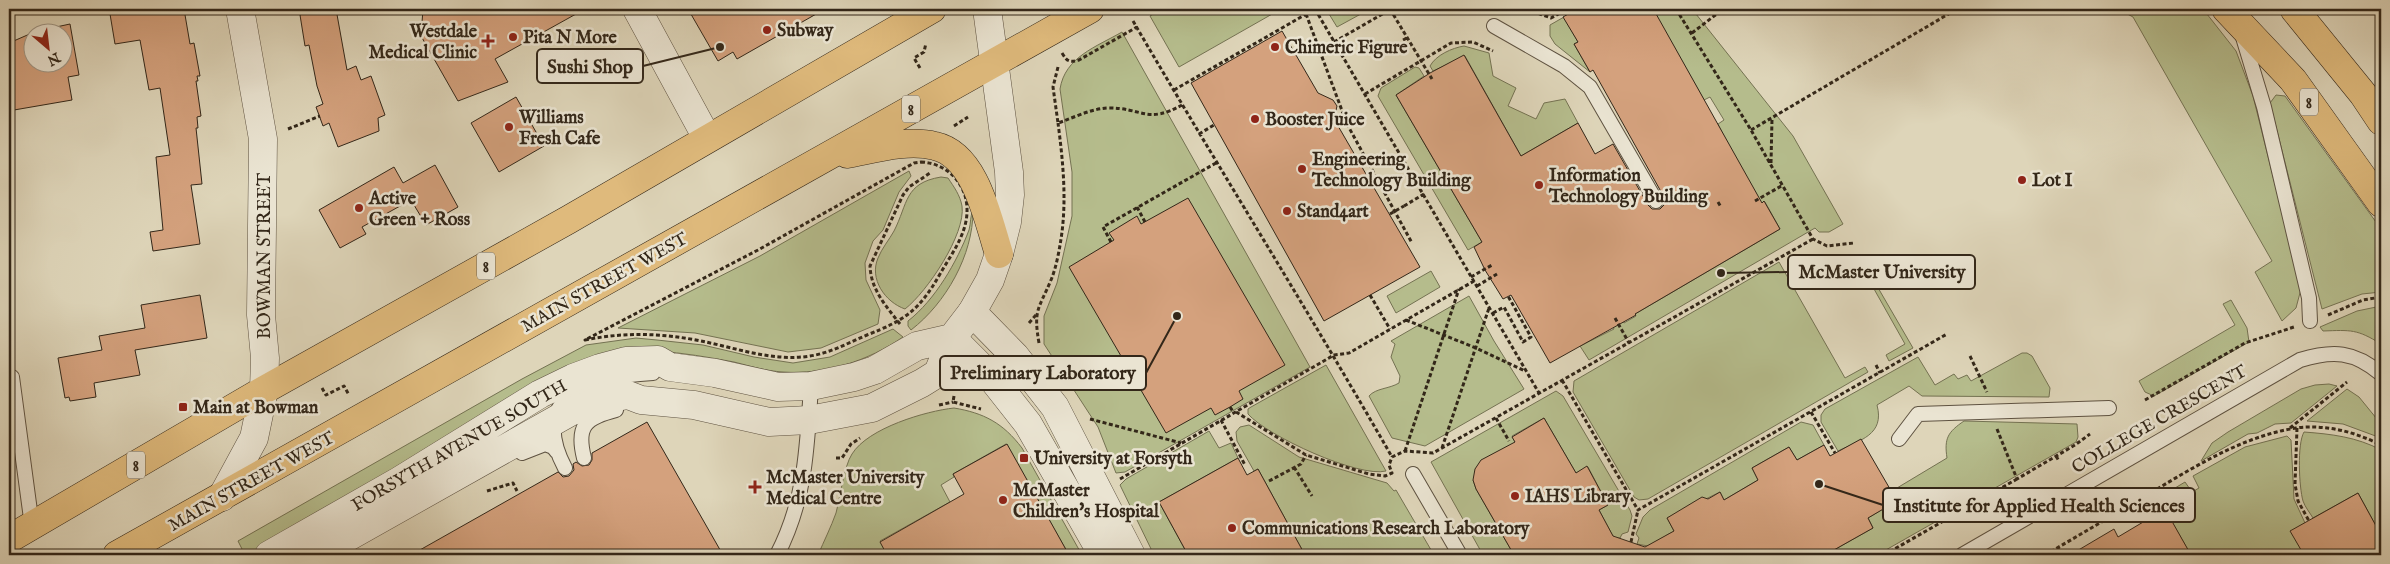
<svg xmlns="http://www.w3.org/2000/svg" width="2390" height="564" viewBox="0 0 2390 564" font-family="'IM FELL English',serif">
  <style>
    .green { fill: #b5bc8c; stroke: #747252 }
    .building { fill: #d4a17d; stroke: #332719 }
    .lines { fill: none; stroke-linecap: round; stroke-linejoin: round }
    .service-casing { stroke: #5e5241; stroke-width: 16 }
    .minor-casing { stroke: #5e5241; stroke-width: 29 }
    .tertiary-casing { stroke: #5e5241; stroke-width: 29 }
    .primary-casing { stroke: #332719; stroke-width: 29 }
    .path { stroke: #332719; stroke-width: 3; stroke-dasharray: 4 2.5; stroke-linecap: butt }
    .service { stroke: #eae4d2; stroke-width: 14 }
    .minor { stroke: #eae4d2; stroke-width: 28 }
    .tertiary { stroke: #eae4d2; stroke-width: 28 }
    .primary { stroke: #dfba7c; stroke-width: 28 }
    .path-bridge { stroke: #332719; stroke-width: 3; stroke-dasharray: 4 2.5; stroke-linecap: butt }
    .poi-dot { fill: #8f2418; stroke: #eae4d2; stroke-width: 2 }
    .labels { text-anchor: middle; stroke-width: 5; stroke-linejoin: round; paint-order: stroke }
    .shield { fill: #eae4d2; stroke: #6a6050; stroke-width: 1 }
    .shield-label { font-size: 16px; font-weight: bold; fill: #332719 }
    .poi-label { font-size: 18px; font-weight: bold; fill: #332719; stroke: #eae4d2; text-anchor: start }
    .street-label { font-size: 18px; fill: #332719; stroke: #eae4d2 }
    .leader { fill: none; stroke: #332719; stroke-width: 2 }
    .callout-dot { fill: #332719; stroke: #eae4d2; stroke-width: 2 }
    .callout { fill: #eae4d2; stroke: #332719; stroke-width: 2 }
    .callout-label { font-size: 19px; text-anchor: middle; font-weight: bold; fill: #332719 }
  </style>
  <rect width="100%" height="100%" fill="#ded5b9"/>
  <filter id="stains"><feTurbulence type="fractalNoise" baseFrequency=".004" numOctaves="4"/><feColorMatrix values="0 0 0 0 .2 0 0 0 0 .09 0 0 0 0 .02 0 0 0 .5 -.17"/></filter>
  <radialGradient id="worn" r=".72"><stop offset=".6" stop-color="#630" stop-opacity="0"/><stop offset="1" stop-color="#630" stop-opacity=".3"/></radialGradient>
  <path class="green" d="M1162 9H1281L1179 67 1150 16Z
    M1326 9H1370L1337 27Z
    M1652 9H1692L1793 136 1843 224 1829 232H1819L1815 228 1589 360 1580 346 1614 329 1610 321 1619 315 1624 323 1636 316 1635 314 1780 229 1765 202 1757 206 1718 124 1724 120 1710 97 1704 100Z
    M2118 9H2203L2236 51 2253 96 2301 289 2296 308 2282 321 2255 272 2272 261 2133 17Z
    M1564 17 1578 42 1574 44 1590 72 1555 44 1550 36V25Z
    M1122 32 1310 367 1125 472 1116 473 1098 427 1044 344V316L1057 283 1072 216V172L1060 89C1065 57 1096 47 1122 32Z
    M1464 46 1489 53 1493 76 1516 88 1508 106 1536 119 1544 103 1565 99 1578 123 1521 156 1465 56 1433 71 1430 66C1436 55 1452 48 1464 46Z
    M1415 67 1419 68 1424 76 1396 95 1482 242 1468 250 1378 96 1381 88Z
    M2276 95 2285 96 2381 229V292L2362 294 2322 309 2270 103Z
    M909 171 911 176 899 192 883 230 873 241 865 263 866 280 880 310 878 324 821 348 788 352 695 333 618 328 760 256Z
    M941 177 948 178C954 187 960 195 962 206 966 234 927 292 905 309 885 302 869 279 878 258 882 248 889 240 894 231 908 204 904 183 941 177Z
    M973 211C973 255 946 303 911 330L908 326V321C935 300 957 262 969 230 971 223 970 216 973 211Z
    M1859 255 1913 348 1889 361 1886 355 1905 344 1856 257Z
    M1779 262 1845 378 1865 367 1868 372 1648 499 1639 500 1634 497 1573 392 1574 381Z
    M1431 271 1440 287 1396 313 1387 296Z
    M1469 296 1494 341 1524 389 1425 446 1392 438 1369 396C1376 388 1389 389 1399 383L1400 376 1391 357 1395 344 1391 341Z
    M2231 300 2247 328 2249 342 2154 396 2145 392 2139 381 2235 325 2223 304Z
    M2381 306V344C2357 329 2351 330 2323 331L2320 327 2357 311Z
    M893 329 903 337C868 361 825 375 783 372 766 371 750 366 734 362 708 357 683 353 658 351L349 502 254 555H245L238 541 522 379 586 345 636 338 657 340 703 345 754 357 793 363 830 357Z
    M2022 353H2027L2032 356 2050 388 2049 397 1922 396 1909 386 1877 405C1885 435 1860 440 1838 451L1821 422V415L1825 409 1918 357 1935 385 1954 374 1958 379 1967 375 1971 381Z
    M1326 365 1386 471C1359 478 1267 436 1248 414V409L1251 407Z
    M2329 384 2337 386 2291 423 2275 424 2257 433 2248 434 2201 461 2212 443 2228 432 2301 389 2315 385Z
    M2347 389 2359 397 2381 424V438L2343 424 2307 421Z
    M1556 391 1563 396 1630 510 1632 516 1628 532 1622 534 1620 538H1614L1599 510 1608 505 1588 467 1576 473 1544 418 1512 436 1515 442 1473 480 1476 489 1514 555H1483L1431 462Z
    M954 408C984 413 1003 423 1022 448L1082 555H1069L1006 444 953 474 954 477 941 485 950 502 880 541 887 554 818 555C824 541 831 527 836 513 840 498 844 466 852 454 868 428 926 411 954 408Z
    M1964 421 2077 424 2078 437 2076 442 1877 555H1825L1873 528 1868 518 1896 501 1892 491 1947 458C1944 438 1948 432 1964 421Z
    M1801 422 1813 425 1824 445 1797 460 1789 447 1752 468 1758 480 1724 500 1720 492 1667 518 1674 531 1648 546 1637 544 1639 538 1636 534 1643 517 1650 510Z
    M1249 425 1299 457 1387 483 1394 491 1396 490 1434 555H1305L1258 469 1254 471 1237 441 1236 432 1240 427Z
    M1209 431 1219 448 1231 443 1238 458 1159 502 1188 555H1154L1120 485 1126 479Z
    M2304 432C2331 434 2357 437 2381 450V535L2358 493 2313 518C2310 513 2305 507 2303 501 2299 487 2297 444 2304 432Z
    M2287 436 2291 440 2294 499 2305 523 2302 552 2296 555H2191L2165 510 2143 522 2137 511 2185 482 2192 492 2199 488 2193 476 2245 447Z"/>
  <path class="building" d="M137 9H184L190 44 194 43 200 76H197L198 81H196L201 116 197 117 198 128H196L202 184 191 185 200 244 153 251 150 232 163 230 156 157 170 155 160 88 149 90 140 40 115 44 110 14Z
    M302 9H336L347 70 356 66 361 80 371 76 385 115 378 118 379 131 338 147 329 123 323 126 316 107 323 104 317 86 309 45 305 46 300 15 303 14Z
    M423 9H585L495 59 508 82 458 101 421 36Z
    M688 9H825L737 59 733 52 718 61Z
    M1577 9H1651L1653 13 1655 12 1762 203 1764 201 1780 229 1635 314 1636 315 1550 363 1511 295 1503 299 1485 270 1474 247 1482 242 1396 95 1430 73 1464 55 1521 156 1578 123 1595 154 1613 144 1648 205 1652 209H1660L1664 205V197L1593 70 1590 72 1574 44 1578 42 1563 17Z
    M70 24 79 75 68 77 72 100 14 110 9 82V43L32 33V62H62V32H33Z
    M1282 31 1318 93 1333 100 1337 106 1334 119 1420 267 1324 321 1191 83Z
    M516 97 544 146 499 172 471 123Z
    M435 165 458 207 426 225 411 200 362 227 366 234 340 248 319 210 394 167 403 183Z
    M1188 198 1285 365 1239 391 1243 399 1230 407 1215 415 1211 408 1166 433 1069 267 1114 240 1109 233 1137 216 1141 224Z
    M200 295 207 338 135 350 140 375 94 383 96 397 70 401 69 397 65 398 58 358 102 350 99 336 145 328 141 305Z
    M1544 418 1576 473 1587 466 1608 505 1599 510 1613 536 1645 547 1674 531 1667 518 1702 497 1708 499 1720 492 1724 500 1758 480 1752 468 1789 447 1797 460 1824 445 1830 456 1861 439 1897 501 1868 518 1873 528 1825 555H1514L1476 489 1473 480 1475 469 1481 460 1515 442 1512 437Z
    M647 422 723 555H411L558 472 563 477 569 476 574 470 573 464 576 462 582 466 589 465 592 460V453Z
    M1007 444 1069 555H887L880 542 964 494 953 474Z
    M1238 458 1247 475 1258 469 1305 555H1188L1159 502Z
    M2358 493 2381 535V555H2304L2290 531Z
    M2165 509 2191 555H2070L2114 529 2118 537Z"/>
  <g class="lines">
    <g class="service-casing">
      <path id="service" d="M1494 26 1564 66 1590 87 1656 201
        M2242 34 2264 107 2309 298 2310 321
        M12 377 32 526
        M1899 439 1918 414 2109 408
        M522 453 545 444 553 447 557 452
        M584 458C576 426 585 418 616 410
        M565 468C526 394 594 376 653 373
        M1413 474 1460 555
        M777 555C806 499 807 447 811 386
        M1962 555 2300 360C2333 350 2354 351 2381 374"/>
    </g>
    <g class="minor-casing">
      <path id="minor" d="M637 9 707 138
        M972 312 1015 356 1055 407 1131 555
        M952 338 991 377 1028 424 1103 555
        M222 497 254 438 264 390 265 358 261 315 263 139 240 9"/>
    </g>
    <g class="tertiary-casing">
      <path id="tertiary" d="M269 555 399 481 540 394 573 378 600 368 626 361 658 360 670 367 715 373 778 387 811 386 854 377 875 370 917 346 952 338
        M316 555 570 412 604 399 628 395 641 400 694 405 769 422 809 420 872 408 922 383 938 373 952 338 972 312 990 280 999 254 1007 222 1010 195 1009 172 987 9"/>
    </g>
    <g class="primary-casing">
      <path id="primary" d="M2226 9 2293 80 2381 203
        M2294 9 2363 94 2381 121
        M847 154C874 149 907 139 935 146 976 155 988 220 999 254
        M9 539 264 390 568 220 932 9
        M117 555 1090 9"/>
    </g>
    <path class="path" d="M1315 9 1539 393
      M1390 9 1432 79
      M1526 9 1551 18 1567 9
      M1649 9H1650
      M1676 9 1751 130 1813 239 1827 246 1854 243
      M1306 14 1347 124 1412 243
      M1133 21C1218 167 1308 310 1392 457
      M1692 33 1718 13
      M1403 40 1407 38
      M1334 42 1391 9
      M1062 53C1067 61 1069 63 1079 60L1137 27
      M1058 67 1053 87 1058 123C1073 118 1090 109 1107 108 1142 107 1146 125 1182 105
      M920 68 914 58 924 52 926 43
      M1174 90 1315 9
      M1365 94 1451 43 1473 42 1493 51
      M954 126 968 117
      M288 129 320 116
      M1751 130 1957 9
      M1199 134 1214 125
      M921 162C946 163 966 182 967 208 968 233 952 253 940 274 919 311 905 320 867 335 848 343 830 353 810 356 774 362 736 348 701 341 662 333 624 332 585 340L758 250 914 163Z
      M1771 163 1772 119
      M1755 201 1783 185
      M1718 202 1721 207
      M1404 206 1424 194
      M1137 207 1145 222
      M1111 242 1103 227 1216 163
      M1471 277 1492 265
      M1477 286 1497 274
      M1370 295 1390 329
      M1493 313 1504 307 1523 342 1531 337 1508 296
      M2328 315 2363 300 2381 297
      M1615 318 1629 343
      M1406 320 1476 348 1525 371
      M1029 323 1036 315
      M900 324C886 306 871 290 870 266L903 195 909 187 930 173
      M1039 343C1033 309 1039 309 1051 280 1056 268 1059 252 1061 239 1067 201 1063 161 1058 123
      M1970 356 1987 392
      M1876 365 1880 373
      M1562 380 1638 510 1947 334
      M322 388 326 395 344 386 349 395
      M954 396 953 402 981 409
      M2145 400 2245 343 2294 327
      M939 405 953 402
      M1230 407 1234 413
      M1236 412 1306 455 1369 474 1385 476 1392 473 1389 465 1392 457 1405 451 1433 453 1813 239
      M1811 412 1835 453
      M1496 418 1509 441
      M1090 419 1181 443
      M1221 420 1245 465
      M2290 428 2347 382
      M2297 428 2295 484 2298 501 2309 521
      M1997 429 2017 479 2075 445 2090 434
      M1442 448 1489 308
      M1405 451 1459 289
      M2056 456 2059 461
      M836 458H842L851 444 860 438
      M1294 467 1312 496
      M1120 479 1334 355 1349 353 1474 281
      M1269 481 1301 464 1306 455
      M487 491 513 483 517 491
      M1631 542 1638 510
      M2058 548 2062 555
      M1884 555 2017 479
      M2045 555C2083 533 2120 511 2157 489 2201 463 2245 436 2296 428 2326 424 2355 432 2381 445"/>
    <use href="#service" class="service"/>
    <use href="#minor" class="minor"/>
    <use href="#tertiary" class="tertiary"/>
    <use href="#primary" class="primary"/>
    <path class="path-bridge" d="M1390 214 1404 206"/>
  </g>
  <g class="poi-dot">
    <circle cx="767" cy="30" r="5"/>
    <circle cx="513" cy="37" r="5"/>
    <path d="M485.5 33.5h5v5h5v5h-5v5h-5v-5h-5v-5h5z"/>
    <circle cx="1275" cy="47" r="5"/>
    <circle cx="1255" cy="119" r="5"/>
    <circle cx="509" cy="127" r="5"/>
    <circle cx="1302" cy="169" r="5"/>
    <circle cx="2022" cy="180" r="5"/>
    <circle cx="1539" cy="185" r="5"/>
    <circle cx="359" cy="208" r="5"/>
    <circle cx="1287" cy="211" r="5"/>
    <rect x="178" y="402" width="10" height="10" rx="2.5"/>
    <rect x="1019" y="453" width="10" height="10" rx="2.5"/>
    <path d="M752.5 479.5h5v5h5v5h-5v5h-5v-5h-5v-5h5z"/>
    <circle cx="1515" cy="496" r="5"/>
    <circle cx="1003" cy="500" r="5"/>
    <circle cx="1232" cy="528" r="5"/>
  </g>
  <g class="labels">
    <g class="shield">
      <rect x="2300" y="88.5" width="18" height="27" rx="4"/>
      <rect x="902" y="95.5" width="18" height="27" rx="4"/>
      <rect x="477" y="252.5" width="18" height="27" rx="4"/>
      <rect x="127" y="451.5" width="18" height="27" rx="4"/>
    </g>
    <g class="shield-label">
      <text x="2309" y="108">8</text>
      <text x="911" y="115">8</text>
      <text x="486" y="272">8</text>
      <text x="136" y="471">8</text>
    </g>
    <g class="poi-label">
      <text x="777" y="36">Subway</text>
      <text x="477" y="37" text-anchor="end">Westdale<tspan x="477" dy="21">Medical Clinic</tspan></text>
      <text x="523" y="43">Pita N More</text>
      <text x="1285" y="53">Chimeric Figure</text>
      <text x="519" y="123">Williams<tspan x="519" dy="21">Fresh Cafe</tspan></text>
      <text x="1265" y="125">Booster Juice</text>
      <text x="1312" y="165">Engineering<tspan x="1312" dy="21">Technology Building</tspan></text>
      <text x="1549" y="181">Information<tspan x="1549" dy="21">Technology Building</tspan></text>
      <text x="2032" y="186">Lot I</text>
      <text x="369" y="204">Active<tspan x="369" dy="21">Green + Ross</tspan></text>
      <text x="1297" y="217">Stand4art</text>
      <text x="193" y="413">Main at Bowman</text>
      <text x="1034" y="464">University at Forsyth</text>
      <text x="766" y="483">McMaster University<tspan x="766" dy="21">Medical Centre</tspan></text>
      <text x="1013" y="496">McMaster<tspan x="1013" dy="21">Children's Hospital</tspan></text>
      <text x="1525" y="502">IAHS Library</text>
      <text x="1242" y="534">Communications Research Laboratory</text>
    </g>
    <g class="street-label">
      <text transform="translate(264 256) rotate(-90)" y="6">BOWMAN STREET</text>
      <text transform="translate(604 282) rotate(-29)" y="6">MAIN STREET WEST</text>
      <text transform="translate(2159 419) rotate(-30)" y="6">COLLEGE CRESCENT</text>
      <text transform="translate(459 445) rotate(-30)" y="6">FORSYTH AVENUE SOUTH</text>
      <text transform="translate(251 481) rotate(-29)" y="6">MAIN STREET WEST</text>
    </g>
  </g>
  <path class="leader" d="M720 47L643 66M1721 273L1788 272M1177 316L1146 373M1819 484L1883 505"/>
  <g class="callout-dot">
    <circle cx="720" cy="47" r="5"/>
    <circle cx="1721" cy="273" r="5"/>
    <circle cx="1177" cy="316" r="5"/>
    <circle cx="1819" cy="484" r="5"/>
  </g>
  <g class="callout">
    <rect x="537" y="49" width="106" height="34" rx="5"/>
    <rect x="1788" y="255" width="187" height="34" rx="5"/>
    <rect x="940" y="356" width="206" height="34" rx="5"/>
    <rect x="1883" y="488" width="312" height="34" rx="5"/>
  </g>
  <g class="callout-label">
    <text x="590" y="73">Sushi Shop</text>
    <text x="1882" y="278">McMaster University</text>
    <text x="1043" y="379">Preliminary Laboratory</text>
    <text x="2039" y="512">Institute for Applied Health Sciences</text>
  </g>
  <rect width="2390" height="564" fill="none" stroke="#ded5b9" stroke-width="30"/>
  <rect x="10" y="10" width="2370" height="544" fill="none" stroke="#332719" stroke-width="2.5"/>
  <rect x="15" y="15" width="2360" height="534" fill="none" stroke="#332719"/>
  <g transform="translate(48 48) rotate(152)"><circle r="24" fill="#eae4d2" stroke="#a19888"/>
  <path d="M0-4L9 19L0 12L-9 19Z" fill="#8f2418"/>
  <text y="-8" font-size="14" font-weight="bold" text-anchor="middle" fill="#332719">N</text>
  </g>
  <rect width="100%" height="100%" filter="url(#stains)"/>
  <rect width="100%" height="100%" fill="url(#worn)"/>
</svg>
